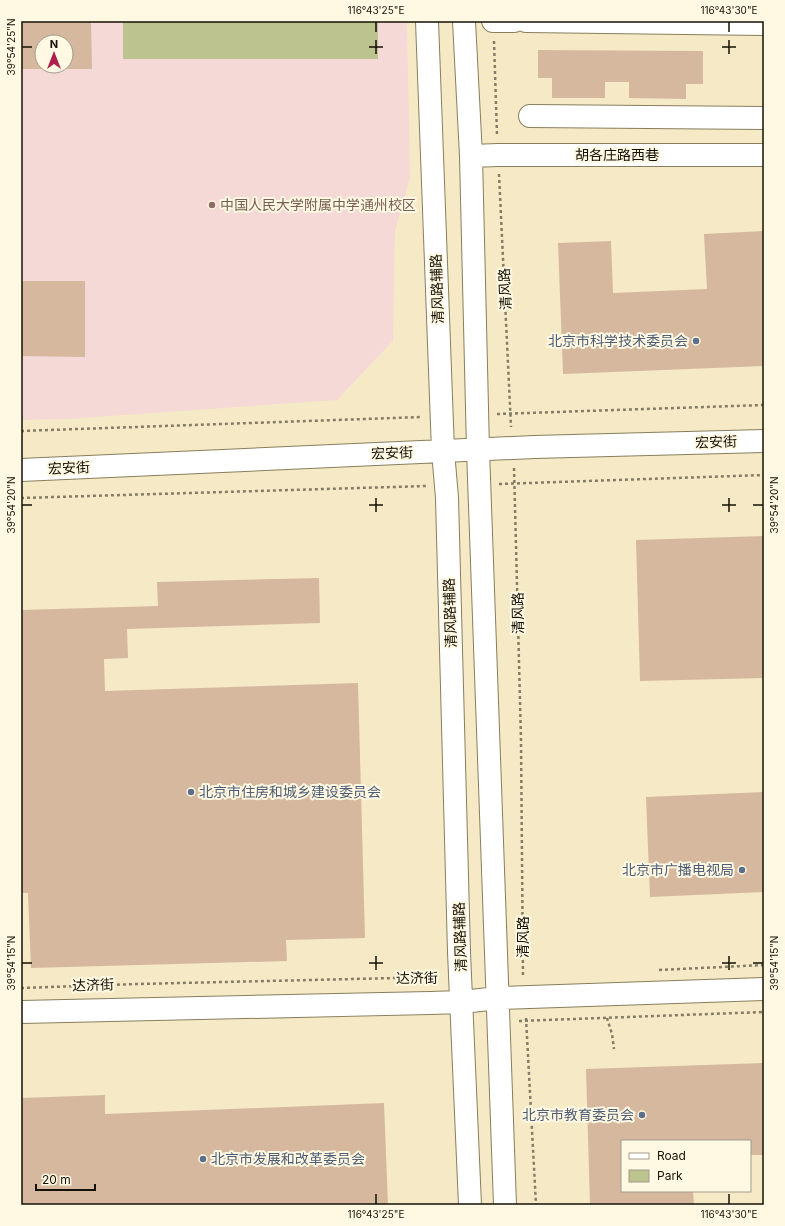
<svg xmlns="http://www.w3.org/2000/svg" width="785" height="1226" viewBox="0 0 785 1226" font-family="Inter,'Noto Sans SC',sans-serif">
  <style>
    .education { fill: #f4d9d6; fill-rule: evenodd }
    .green { fill: #bcc38f }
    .building { fill: #d5b89e; fill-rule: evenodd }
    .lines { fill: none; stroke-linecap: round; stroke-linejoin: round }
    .minor-casing { stroke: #887e5d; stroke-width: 24 }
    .path { stroke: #847c64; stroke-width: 2.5; stroke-dasharray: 3 3; stroke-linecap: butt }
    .minor { stroke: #fff; stroke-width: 22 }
    .ticks { fill: none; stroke: #151005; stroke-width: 1.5 }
    .education-dot { fill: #8d6e63; stroke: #fff8e2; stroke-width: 1.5 }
    .service-dot { fill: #5c6f8a; stroke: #fff8e2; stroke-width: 1.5 }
    .labels { text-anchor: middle; stroke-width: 4; stroke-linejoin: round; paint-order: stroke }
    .street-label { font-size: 14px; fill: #151005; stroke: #fff8e2 }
    .education-label { font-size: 14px; fill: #785e54; stroke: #fff8e2; text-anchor: start }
    .service-label { font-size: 14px; fill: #4e5e75; stroke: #fff8e2; text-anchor: end }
    .neatline { fill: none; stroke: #151005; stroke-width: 1.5 }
    .ticks-label { font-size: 10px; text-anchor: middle; fill: #151005 }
  </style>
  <rect width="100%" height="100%" fill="#f6eac6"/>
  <path class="education" d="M21 21H407L410 178 395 231 393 341 337 400 68 419 21 420ZM42 42H66V66H42Z"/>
  <path class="green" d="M123 21H378V59H123Z"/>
  <path class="building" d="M21 21H91L92 69H21ZM42 42H66V66H42Z
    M538 50 703 51V84H686V99L629 98V82H605V98H552V78H538Z
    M764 231V366L563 374 558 243 611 241 613 293 707 289 704 234Z
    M21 281H85V357L21 356Z
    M764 536V678L640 681 636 540Z
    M319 578 320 623 127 629 128 658 104 659 105 691 358 683 365 938 286 940 287 961 31 968 28 893H21V610L158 606 157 582Z
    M764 792V892L650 897 646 797Z
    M764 1063V1155H750V1141H622V1191H693L694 1205H590L586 1069Z
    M105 1095V1114L384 1103 388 1205H21V1098Z"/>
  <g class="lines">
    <g class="minor-casing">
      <path id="minor" d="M427 21 443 451 447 498 459 952 470 1205
        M464 21 471 156 478 450 505 1205
        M493 21H514
        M526 21 764 24
        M530 116 764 118
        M471 156 498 155H764
        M21 470 534 447 764 441
        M21 1012 430 1003 462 1002 498 998 764 989"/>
    </g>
    <path class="path" d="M494 41 497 135
      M499 174 511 427
      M497 414 764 405
      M21 431 422 417
      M514 468 521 740 523 977
      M499 484 764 475
      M21 498 426 486
      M659 970 764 965
      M21 988 137 984 440 977
      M526 1018 536 1205
      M607 1018 612 1034 614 1049
      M519 1021 764 1012"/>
    <use href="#minor" class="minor"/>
  </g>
  <path class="ticks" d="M376 22V32M729 22V32M376 40V54M729 40V54M22 47H32M369 47H383M722 47H736M376 498V512M729 498V512M22 505H32M369 505H383M722 505H736M753 505H763M376 956V970M729 956V970M22 963H32M369 963H383M722 963H736M753 963H763M376 1194V1204M729 1194V1204"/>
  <circle class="education-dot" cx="212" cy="205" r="4"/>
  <g class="service-dot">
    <circle cx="696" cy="341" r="4"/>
    <circle cx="191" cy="792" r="4"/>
    <circle cx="742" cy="870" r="4"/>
    <circle cx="642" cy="1115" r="4"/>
    <circle cx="203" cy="1159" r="4"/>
  </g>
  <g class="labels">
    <g class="street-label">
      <text x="617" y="160">胡各庄路西巷</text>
      <text transform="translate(437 289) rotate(-92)" y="5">清风路辅路</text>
      <text transform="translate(505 289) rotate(-93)" y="5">清风路</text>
      <text transform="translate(716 442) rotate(-2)" y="5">宏安街</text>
      <text transform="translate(392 453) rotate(-2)" y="5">宏安街</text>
      <text transform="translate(69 468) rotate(-3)" y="5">宏安街</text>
      <text transform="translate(450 613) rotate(-92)" y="5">清风路辅路</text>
      <text transform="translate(518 613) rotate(-91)" y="5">清风路</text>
      <text transform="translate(460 937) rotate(-92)" y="5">清风路辅路</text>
      <text transform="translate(523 937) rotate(-90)" y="5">清风路</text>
      <text transform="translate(417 978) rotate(-1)" y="5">达济街</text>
      <text transform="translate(93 985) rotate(-2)" y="5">达济街</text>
    </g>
    <g class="education-label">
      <text x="220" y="210">中国人民大学附属中学通州校区</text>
    </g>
    <g class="service-label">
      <text x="688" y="346">北京市科学技术委员会</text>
      <text x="199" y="797" text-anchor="start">北京市住房和城乡建设委员会</text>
      <text x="734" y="875">北京市广播电视局</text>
      <text x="634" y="1120">北京市教育委员会</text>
      <text x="211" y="1164" text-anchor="start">北京市发展和改革委员会</text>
    </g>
  </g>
  <rect width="785" height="1226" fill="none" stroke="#fff8e2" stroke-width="44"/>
  <rect x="621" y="1140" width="130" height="52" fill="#fff8e2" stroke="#a19b8a"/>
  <rect x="629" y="1153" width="20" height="6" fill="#ffffff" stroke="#a19b8a"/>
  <text x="657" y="1160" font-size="12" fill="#151005">Road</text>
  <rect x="629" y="1170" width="20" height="12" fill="#bcc38f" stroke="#a19b8a"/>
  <text x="657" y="1180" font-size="12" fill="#151005">Park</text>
  <g transform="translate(54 54)"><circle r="19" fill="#fff8e2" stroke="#a19b8a"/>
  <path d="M0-3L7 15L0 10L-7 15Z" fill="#b01e4b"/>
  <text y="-6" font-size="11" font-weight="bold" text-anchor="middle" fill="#151005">N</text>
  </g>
  <path d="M36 1184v6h59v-6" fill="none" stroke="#151005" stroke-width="2"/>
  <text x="42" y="1184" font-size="12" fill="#151005" stroke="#fff8e2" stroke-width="3" paint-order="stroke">20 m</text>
  <rect x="22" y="22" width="741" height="1182" class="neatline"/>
  <g class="ticks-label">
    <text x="376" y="14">116°43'25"E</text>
    <text x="729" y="14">116°43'30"E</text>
    <text transform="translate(11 47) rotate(-90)" y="4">39°54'25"N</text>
    <text transform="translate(11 505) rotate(-90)" y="4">39°54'20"N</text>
    <text transform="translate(774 505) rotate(-90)" y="4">39°54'20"N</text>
    <text transform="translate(11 963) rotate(-90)" y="4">39°54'15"N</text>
    <text transform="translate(774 963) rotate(-90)" y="4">39°54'15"N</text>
    <text x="376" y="1218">116°43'25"E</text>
    <text x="729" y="1218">116°43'30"E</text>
  </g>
</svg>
